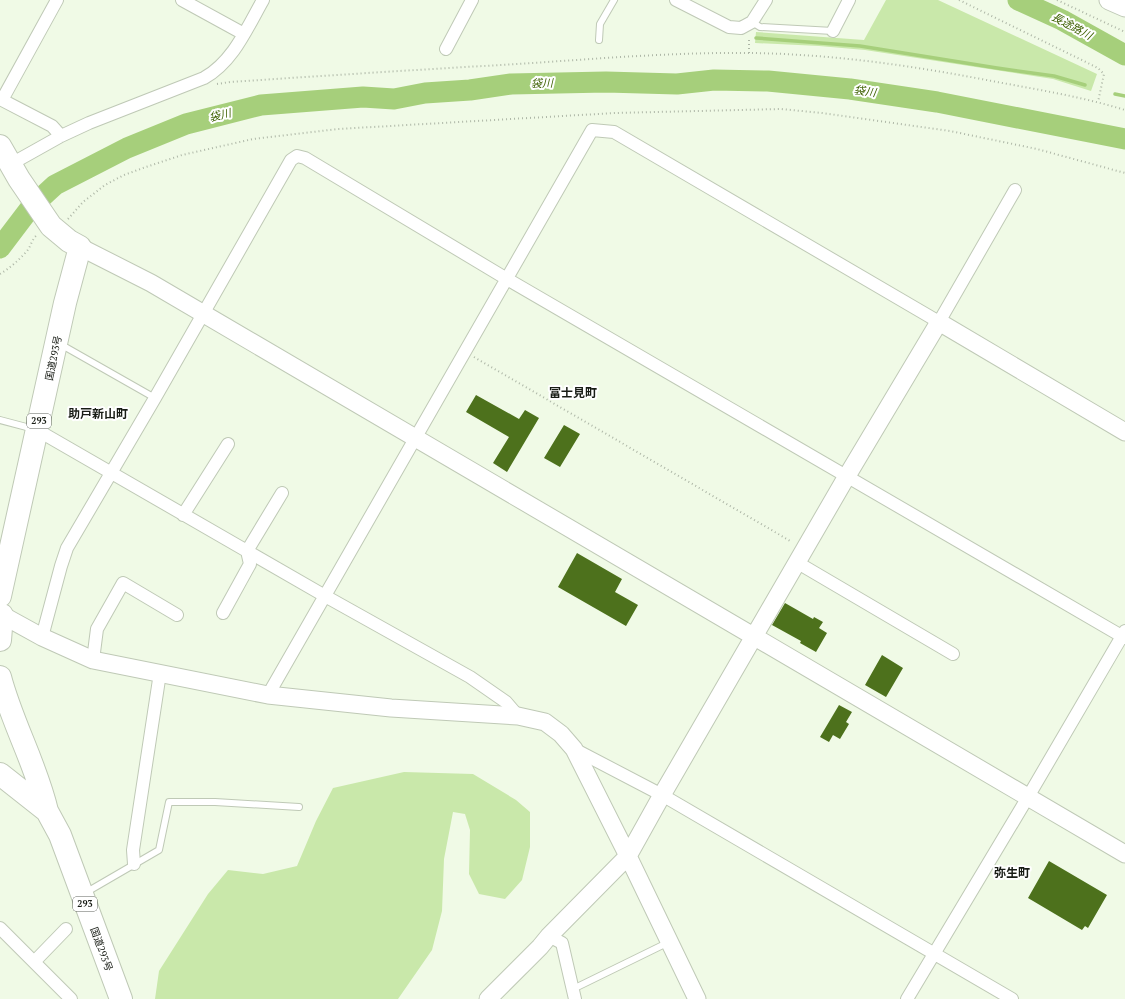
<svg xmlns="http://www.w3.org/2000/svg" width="1125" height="999" viewBox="0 0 1125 999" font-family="'PT Serif','Noto Sans JP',serif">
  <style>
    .green { fill: #c9e8aa }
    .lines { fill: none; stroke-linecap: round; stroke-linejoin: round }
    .stream { stroke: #a6cf7b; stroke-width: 3.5 }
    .river { stroke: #a6cf7b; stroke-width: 21 }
    .building { fill: #4d711c }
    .lane-casing { stroke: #bfc9b6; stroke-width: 8 }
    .street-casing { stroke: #bfc9b6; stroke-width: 14 }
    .secondary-casing { stroke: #bfc9b6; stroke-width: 19 }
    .primary-casing { stroke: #bfc9b6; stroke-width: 21 }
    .highway-casing { stroke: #bfc9b6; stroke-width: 24 }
    .path { stroke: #aeb7a7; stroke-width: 2; stroke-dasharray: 1 3; stroke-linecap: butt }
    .lane { stroke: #fff; stroke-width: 6 }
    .street { stroke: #fff; stroke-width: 12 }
    .secondary { stroke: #fff; stroke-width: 17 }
    .primary { stroke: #fff; stroke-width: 19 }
    .highway { stroke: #fff; stroke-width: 22 }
    .labels { text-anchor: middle; stroke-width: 4; stroke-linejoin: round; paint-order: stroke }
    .shield { fill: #fff; stroke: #5d605b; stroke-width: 1 }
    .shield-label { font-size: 9px; font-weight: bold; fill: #181c15 }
    .street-label { font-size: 10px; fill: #181c15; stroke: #fff }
    .water-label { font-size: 11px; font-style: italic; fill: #3d6001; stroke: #fff }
    .quarter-label { font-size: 12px; font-weight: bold; fill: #181c15; stroke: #fff }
  </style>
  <rect width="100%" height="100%" fill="#f0fae6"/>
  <path class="green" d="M886 0H938L1097 74 1091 91 1053 79 865 50 819 46 755 43 756 32 864 40Z
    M404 772 473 774 516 800 530 812V847L522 880 505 899 479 894 469 874 470 830 465 814 453 812 444 859 442 911 432 950 398 999H155L159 971 208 894 228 870 263 874 297 866 316 821 333 788Z"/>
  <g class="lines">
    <path class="stream" d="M756 38 860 46 997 68 1054 76 1085 85
      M1115 94 1125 96"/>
    <path class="river" d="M1018 0 1062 20 1125 55
      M0 248 31 207 55 185 127 148 186 124 261 105 363 97 394 99 425 93 470 90 511 84 606 82 677 84 714 80 768 81 850 89 937 102 1125 139"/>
  </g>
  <path class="building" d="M476 395 519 419 525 410 539 418 507 472 493 463 509 437 466 412Z
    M564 425 580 434 560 467 544 458Z
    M577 553 622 579 615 592 638 605 626 626 558 587Z
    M785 603 813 619 814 617 823 622 819 628 827 633 816 652 800 643 801 641 772 625Z
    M882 655 903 668 886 697 865 685Z
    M839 705 852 712 846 722 849 724 840 739 833 735 829 742 820 737Z
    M1049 861 1107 895 1088 928 1085 926 1082 930 1028 898Z"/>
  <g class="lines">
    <g class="lane-casing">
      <path id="lane" d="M752 22 760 27 833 31
        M599 40 600 24 614 0
        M60 345 67 348 155 398
        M0 420 34 429
        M85 893 159 850 169 802H215L299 807
        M573 989 669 942"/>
    </g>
    <g class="street-casing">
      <path id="street" d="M57 0 2 100 52 126 61 136
        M182 0 244 34
        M676 0 729 27 741 28 752 22 766 0
        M833 31 849 0
        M446 49 472 0
        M11 164 61 136 89 123 204 78C233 62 247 28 263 0
        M37 430 325 596 470 677 506 702 518 716
        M183 515 228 444
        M798 563 953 654
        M223 613 250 564 247 551 282 493
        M42 637 61 566 67 548 155 398 291 160 297 156 305 158 507 279 1125 638
        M93 660 97 629 123 583 177 615
        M268 695 592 130 614 132 939 322 1015 190
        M574 749 662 795 1012 999
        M134 864 133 850 160 673
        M0 928 71 999
        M549 936 562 943 575 999
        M34 962 66 929
        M907 999 1028 797 1125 631"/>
    </g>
    <g class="secondary-casing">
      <path id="secondary" d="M80 247 151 283 1125 854
        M2 615 42 637 93 660 268 695 391 708 518 716 545 722 561 734 574 749 628 856 697 999
        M488 999 540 947 549 936 628 856 662 795 847 476 939 322 1125 432"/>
    </g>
    <g class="primary-casing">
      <path id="primary" d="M1109 0 1125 7"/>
    </g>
    <g class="highway-casing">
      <path id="highway" d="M0 146 19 179 51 226 69 241 80 247 65 303 0 596
        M0 640 2 615
        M0 677C12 723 36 764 47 811
        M0 774 47 811 60 835 121 999"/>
    </g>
    <path class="path" d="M959 0 1098 68 1104 74 1098 102
      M1057 0 1125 32
      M749 53V40
      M217 84 230 82C320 76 411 70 501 65 584 60 667 52 750 53 833 54 915 66 997 82 1040 90 1083 97 1125 110
      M68 219 83 202 105 185 124 175 146 167 182 155 253 139 338 129 615 113 781 109 822 113 950 131 1037 149 1125 173
      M0 274C10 268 19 260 27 251 31 246 32 239 37 235
      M474 357 792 542"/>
    <use href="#lane" class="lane"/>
    <use href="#street" class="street"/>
    <use href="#secondary" class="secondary"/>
    <use href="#primary" class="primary"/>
    <use href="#highway" class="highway"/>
  </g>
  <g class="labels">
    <g class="shield">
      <rect x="27" y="414" width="24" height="14" rx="3"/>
      <rect x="73" y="897" width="24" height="14" rx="3"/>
    </g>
    <g class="shield-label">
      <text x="39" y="424">293</text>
      <text x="85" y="907">293</text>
    </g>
    <g class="street-label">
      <text transform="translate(53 358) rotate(-78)" y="4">国道293号</text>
      <text transform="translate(102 949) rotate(70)" y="4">国道293号</text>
    </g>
    <g class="water-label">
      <text transform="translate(1072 26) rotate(28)" y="4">長途路川</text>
      <text transform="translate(542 83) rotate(-1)" y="4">袋川</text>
      <text transform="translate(865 91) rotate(8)" y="4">袋川</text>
      <text transform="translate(220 115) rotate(-14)" y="4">袋川</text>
    </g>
    <g class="quarter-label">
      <text x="573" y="397">富士見町</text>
      <text x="98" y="418">助戸新山町</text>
      <text x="1012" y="877">弥生町</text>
    </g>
  </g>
</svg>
